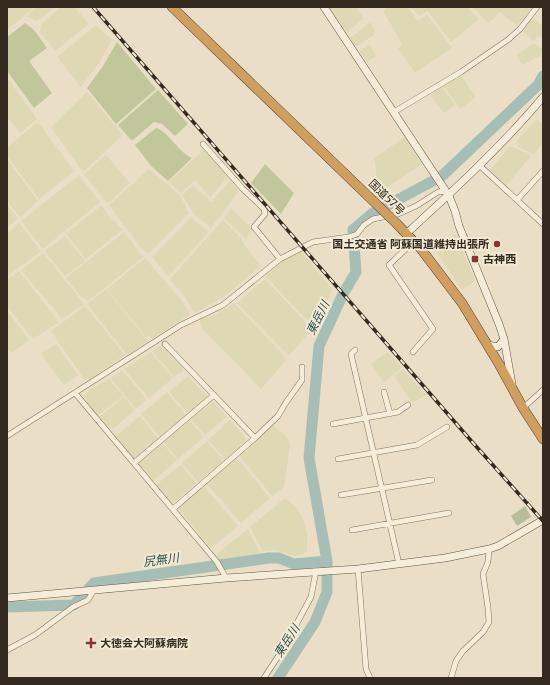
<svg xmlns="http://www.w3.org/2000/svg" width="550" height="685" viewBox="0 0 550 685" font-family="Merriweather,'Noto Sans JP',serif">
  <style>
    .farmland { fill: #ded8b5 }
    .green { fill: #c1c79b }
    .cemetery { fill: #b8bc9a }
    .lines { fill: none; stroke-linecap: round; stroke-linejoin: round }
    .river { stroke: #a7beb7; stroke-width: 11 }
    .street-casing { stroke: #83725e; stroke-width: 6 }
    .secondary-casing { stroke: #655341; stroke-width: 8 }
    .highway-casing { stroke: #514032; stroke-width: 10 }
    .street { stroke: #f5edd9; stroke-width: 5 }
    .secondary { stroke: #f5edd9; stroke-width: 7 }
    .highway { stroke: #d09f60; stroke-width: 9 }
    .rail-casing { stroke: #352a20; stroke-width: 3.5 }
    .rail { stroke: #f2ead5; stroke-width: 2; stroke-dasharray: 6; stroke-linecap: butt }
    .highway-bridge-casing { stroke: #514032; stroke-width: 10; stroke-linecap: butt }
    .highway-bridge { stroke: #d09f60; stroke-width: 9 }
    .poi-dot { fill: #8c3435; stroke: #f2ead5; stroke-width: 1.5 }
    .labels { text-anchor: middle; stroke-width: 4; stroke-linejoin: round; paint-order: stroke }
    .street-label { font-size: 11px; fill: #352a20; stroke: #f2ead5 }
    .poi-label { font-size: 11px; font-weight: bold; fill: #352a20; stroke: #f2ead5; text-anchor: start }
    .water-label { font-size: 12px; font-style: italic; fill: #315351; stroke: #f2ead5 }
  </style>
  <rect width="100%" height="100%" fill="#eadfc6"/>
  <path class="farmland" d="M7 7H31L33 9 7 30Z
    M34 7H54L47 14 36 21 27 16 35 8Z
    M61 7H74L89 24 55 51 40 32 41 24Z
    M329 7H355L364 18 347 32Z
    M387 7H407L418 21 427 15 452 48 415 73 398 48 403 45 383 11Z
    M411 7H467L479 19 451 42 428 11 419 16Z
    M472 7H533L517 26 500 12 489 23Z
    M532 17 543 26V36L541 38 538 36 534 41 522 31Z
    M371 22 375 32 374 35 355 47 350 38Z
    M96 25 112 40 99 63 81 87 57 57Z
    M534 43 543 49V51L540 56 522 65 516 55Z
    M370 44 376 56 367 62 359 51Z
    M461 76 476 97 460 109 443 86Z
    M7 78 37 119 20 133 7 117Z
    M442 87 455 105 444 113 430 95Z
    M87 92 123 135 83 172 51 127Z
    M537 119 543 125V142L534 154 518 147 519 144 516 141Z
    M38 122 74 171 39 199 7 156V147Z
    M405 137 422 164 382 191 377 178 374 158Z
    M510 146 532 155 505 187 490 170Z
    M204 149 228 177 210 197 195 180 181 193 169 182Z
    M106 155 130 183 107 204 84 174Z
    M7 159 38 201 20 217 7 201Z
    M149 169 180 195 189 213 148 254 141 248 109 205Z
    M79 175 100 202 43 249 21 221Z
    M230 180 239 191 211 228 194 214 182 195 193 185 211 202Z
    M7 205 18 218 7 228Z
    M102 205 111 220 116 222 122 230 86 259 66 234Z
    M231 208 252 229 246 239 224 218Z
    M191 217 209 232 168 276 152 257Z
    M223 220 242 239 243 243 261 266 222 298 195 313 184 296 170 279Z
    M19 223 41 251 10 274 7 271V233Z
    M124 232 143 257 88 301 86 299H83L66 278Z
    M456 234 475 281 462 290 437 253Z
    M65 236 85 261 65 276 45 251Z
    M301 251 332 289 318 326 314 327 265 276 280 263Z
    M43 253 84 304 62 319 21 270Z
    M145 258 182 301 189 312V315L152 339 149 336 146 337 107 289Z
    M19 271 59 322 33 339 7 306V280Z
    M265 279 312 329 289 356 237 303Z
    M106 289 148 341 127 355 87 304Z
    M234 303 287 359 261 389 201 327 200 319 217 314Z
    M85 306 125 355 89 380 88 378 85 380 51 331Z
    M7 311 29 340 11 353 7 348Z
    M56 344 78 375 64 385 41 353Z
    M162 345 183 367V371L174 377 152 351Z
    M151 352 173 378 149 398 124 369Z
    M388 352 402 368 384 382 371 364Z
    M403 369 426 395 412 403 394 376Z
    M122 370 147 400 136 409 110 378Z
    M188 376 208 397 188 414 169 392Z
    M109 379 123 396 98 415 92 409 84 396 89 390Z
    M167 392 186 415 160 437 141 414Z
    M124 397 135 410 114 428 110 429 99 417Z
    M213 402 227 417 205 435 191 419Z
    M140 416 158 439 134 460 115 437Z
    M189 420 204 437 178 459 163 442Z
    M230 420 246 438 245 442 225 459 208 440Z
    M273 425 286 436 289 441 290 446 284 487 272 496 239 455Z
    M207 441 222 458V462L198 482 182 463Z
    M162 443 177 460 153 481 139 465V463Z
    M237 458 270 498 241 523 206 483Z
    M181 465 196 483 172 504 156 485Z
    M203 485 238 526 211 548 178 508Z
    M285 498 297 508 303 519 307 534V551L300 555 295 556 275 550 263 551 250 527Z
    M248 529 260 553 220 561 217 558 219 552Z"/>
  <path class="green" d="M25 23 34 30 47 48 29 61 52 93 34 108 7 71V37Z
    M117 42 156 89 116 124 87 88 103 66Z
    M158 90 188 124 175 136 162 124 154 122 133 140H131L118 125Z
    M156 128C168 131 178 152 192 158L168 181 151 166 135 145Z
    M265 164 294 193 281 214 251 183Z"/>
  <path class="cemetery" d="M525 506 531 517 517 526 511 516Z"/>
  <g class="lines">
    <path class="river" d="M7 607 74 605 94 583 269 558H279L294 564 327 561
      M278 678 315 622 327 592V561L309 458 319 346 343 294 356 272 353 230 373 213 442 176 538 85 543 76"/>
    <g class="street-casing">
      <path id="street" d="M394 112 461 72 509 39 520 29 537 7
        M203 144 243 189 264 209 265 214 254 227 280 259
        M479 165 543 224
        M517 200 543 171
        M165 344 255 438 278 416 285 404 302 380V367
        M355 350 351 354 399 564
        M413 352 433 329 389 265 414 241
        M384 392 390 414
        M75 393 217 562 226 578
        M523 408 543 390
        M333 424 398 412 408 405
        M7 436 181 325 223 305 280 259 313 242 349 237 357 234 364 225 373 219 398 214 416 206 438 192 445 191
        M338 459 417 445 447 427
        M134 463 214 395
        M341 495 432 480
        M173 509 255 438
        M352 530 449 513
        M358 569 366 669 370 678
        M7 650 35 635 73 607 88 600 94 590
        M264 678 283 649 311 597 316 571
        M451 678 456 661 463 651 483 632 489 622 488 608 483 574 488 562 489 549"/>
    </g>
    <g class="secondary-casing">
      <path id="secondary" d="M324 7 449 196 455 211 459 226 499 324 504 339 512 384
        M407 233C454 190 502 146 543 97
        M488 345 498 347 504 339
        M7 598 226 578 358 569 445 558 489 549 498 546 543 520"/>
    </g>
    <g class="highway-casing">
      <path id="highway" d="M172 7 368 196
        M397 224 421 249 462 303 499 364 523 408 543 439"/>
    </g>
    <use href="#street" class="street"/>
    <use href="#secondary" class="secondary"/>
    <use href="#highway" class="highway"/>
    <g class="rail-casing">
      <path id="rail" d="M93 7 474 444 543 521"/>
    </g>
    <use href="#rail" class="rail"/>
    <g class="highway-bridge-casing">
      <path id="highway-bridge" d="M368 196 397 224"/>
    </g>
    <use href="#highway-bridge" class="highway-bridge"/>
  </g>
  <g class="poi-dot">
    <circle cx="497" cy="244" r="4"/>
    <rect x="471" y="255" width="8" height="8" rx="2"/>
    <path d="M89 637h4v4h4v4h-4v4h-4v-4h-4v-4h4z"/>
  </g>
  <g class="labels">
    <g class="street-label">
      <text transform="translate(387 197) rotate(44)" y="4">国道57号</text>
    </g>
    <g class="poi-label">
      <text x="489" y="248" text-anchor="end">国土交通省 阿蘇国道維持出張所</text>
      <text x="483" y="263">古神西</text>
      <text x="100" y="647">大徳会大阿蘇病院</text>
    </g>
    <g class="water-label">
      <text transform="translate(318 318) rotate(-63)" y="4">東岳川</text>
      <text transform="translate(161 560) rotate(-8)" y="4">尻無川</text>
      <text transform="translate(287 641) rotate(-57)" y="4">東岳川</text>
    </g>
  </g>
  <rect width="550" height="685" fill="none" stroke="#352a20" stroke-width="16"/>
</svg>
